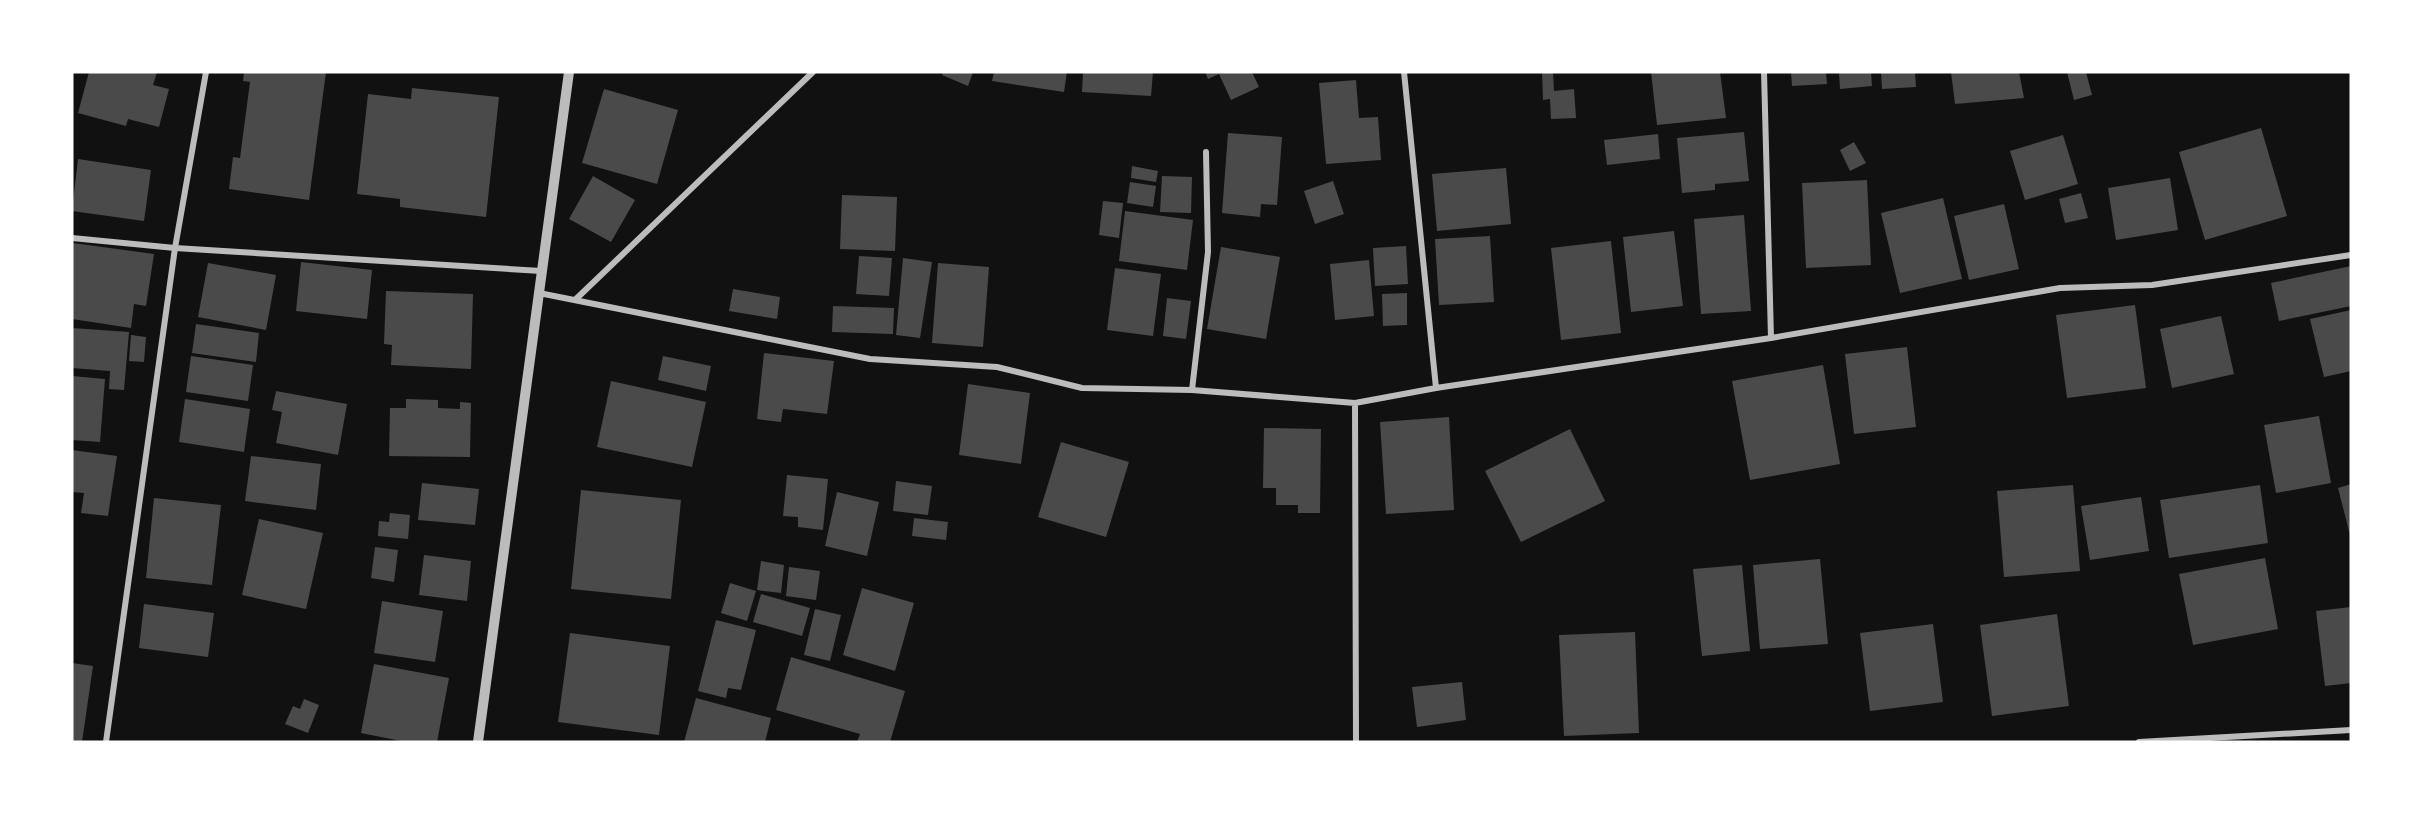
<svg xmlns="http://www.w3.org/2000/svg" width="2423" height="814" viewBox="0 0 2423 814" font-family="Quicksand,sans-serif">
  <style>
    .building { fill: #4a4a4a }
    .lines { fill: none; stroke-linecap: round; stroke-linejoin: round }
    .minor { stroke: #bcbcbc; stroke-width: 6 }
    .tertiary { stroke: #bcbcbc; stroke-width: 10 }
  </style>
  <rect width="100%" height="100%" fill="#111"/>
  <path class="building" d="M89 72H157L153 85 169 89 159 127 128 119 126 126 78 113Z
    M244 72H326L309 200 229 189 233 157 240 158 250 82 243 81Z
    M943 72H973L968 86 942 75Z
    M994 72H1067L1064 92 992 81Z
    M1083 72H1153L1151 96 1082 92Z
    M1205 72H1252L1259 87 1231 100 1219 74 1208 79Z
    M1542 72H1553L1554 91 1574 89 1576 118 1551 119 1550 99 1543 100Z
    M1651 72H1720L1726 118 1657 125Z
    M1791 72H1826L1827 84 1792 86Z
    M1839 72H1871L1872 86 1840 89Z
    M1881 72H1915L1916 87 1882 89Z
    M1951 72H2019L2024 98 1955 104Z
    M2067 72H2086L2092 95 2074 100Z
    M1356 80 1359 118 1378 117 1381 160 1326 164 1319 83Z
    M412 88 499 97 486 217 400 207V199L357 194 368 94 411 99Z
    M604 89 678 110 657 184 582 163Z
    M2261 128 2287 216 2205 240 2179 152Z
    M1744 132 1749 181 1715 184V190L1682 193 1677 138Z
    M1228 133 1282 137 1277 205 1261 204 1260 217 1222 213Z
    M1658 134 1660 159 1607 165 1604 140Z
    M2063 135 2078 184 2025 200 2010 151Z
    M1854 142 1866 163 1850 171 1840 150Z
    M78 159 151 170 144 221 72 211Z
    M1132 166 1158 171 1156 182 1131 178Z
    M1506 168 1511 224 1437 231 1432 174Z
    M593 176 635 200 611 242 569 219Z
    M1162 176 1192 177 1191 213 1160 212Z
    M2170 178 2178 230 2116 240 2108 188Z
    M1867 180 1871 265 1806 268 1802 183Z
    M1333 181 1344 214 1315 224 1304 191Z
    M1130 182 1156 186 1153 207 1127 203Z
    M2081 193 2088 218 2065 223 2059 199Z
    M842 195 897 197 895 251 840 249Z
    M1943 198 1962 279 1900 293 1881 213Z
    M1103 201 1123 203 1119 238 1099 235Z
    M2004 204 2019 269 1969 280 1954 216Z
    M1125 211 1193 220 1187 270 1119 261Z
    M1744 215 1751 311 1701 314 1694 219Z
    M1674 231 1683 306 1631 312 1623 237Z
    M1490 236 1494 302 1439 305 1435 239Z
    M1611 241 1621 333 1561 340 1551 248Z
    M73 243 154 254 146 306 134 304 131 328 72 319Z
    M1406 246 1408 284 1375 286 1373 248Z
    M1221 247 1280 257 1266 339 1207 329Z
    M859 256 892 258 889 296 856 294Z
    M903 258 932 262 920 338 896 335Z
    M1369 260 1374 316 1335 320 1330 264Z
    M301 262 372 270 367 319 296 311Z
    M208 263 276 275 266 330 198 317Z
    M938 263 989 267 983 347 932 343Z
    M2351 266V306L2279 321 2271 283Z
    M1115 268 1161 274 1153 336 1107 330Z
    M733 289 780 297 777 319 729 311Z
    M386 291 473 294 471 369 391 365 392 345 384 344Z
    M1407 293V325L1383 326 1382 294Z
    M1167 298 1191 301 1186 339 1163 336Z
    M2135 305 2146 388 2067 398 2056 315Z
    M833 306 894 308 893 334 832 332Z
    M2351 310V371L2324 377 2310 319Z
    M2221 316 2234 374 2172 388 2160 329Z
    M196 324 259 333 256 362 192 353Z
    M72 328 129 332 124 390 109 389 110 371 72 368Z
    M131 335 146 337 144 362 129 361Z
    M1907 347 1916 427 1854 434 1845 354Z
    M764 353 834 361 827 414 783 409 781 422 757 419Z
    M191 356 253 365 248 401 186 392Z
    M663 356 711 366 706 391 658 380Z
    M1823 365 1840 464 1750 480 1732 381Z
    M72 376 105 379 100 442 72 440Z
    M611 381 706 402 692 467 597 447Z
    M968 384 1030 393 1021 464 959 455Z
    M276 391 347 404 338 455 276 443 282 412 272 410Z
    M185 399 250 409 244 452 179 442Z
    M406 399 438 400V408L460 409V402L471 403 470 457 389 456 390 408H406Z
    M2319 416 2331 483 2276 493 2264 425Z
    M1449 417 1454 510 1386 514 1380 422Z
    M1264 428 1321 429 1320 513H1298V505H1276V488H1263Z
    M1570 429 1605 501 1521 542 1485 471Z
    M1061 442 1129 462 1106 537 1038 517Z
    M72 450 117 456 108 516 81 513 84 493 72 492Z
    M251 456 321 464 316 510 245 501Z
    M787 475 828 479 823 530 798 527V517L783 516Z
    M896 481 932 486 928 515 893 511Z
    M422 483 479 489 475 525 418 520Z
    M2351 484V535H2350L2338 488Z
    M2073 485 2080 571 2004 577 1997 491Z
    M2260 485 2268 543 2169 558 2160 500Z
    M581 490 681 500 671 599 571 589Z
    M837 492 879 502 867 556 825 546Z
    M2141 497 2149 551 2090 560 2081 506Z
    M154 498 221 505 212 585 146 578Z
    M390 513 410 515 408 539 378 536 379 521 389 522Z
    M914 518 948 522 946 540 912 536Z
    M259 519 323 533 306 609 242 595Z
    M375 547 398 550 394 582 371 578Z
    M424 555 471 561 467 601 419 595Z
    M2265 558 2278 629 2193 645 2179 574Z
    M1820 559 1828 644 1760 649 1753 565Z
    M761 561 784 565 781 593 757 590Z
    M1742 565 1750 651 1702 656 1693 569Z
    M789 567 820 571 816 600 786 596Z
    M730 583 756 591 747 621 721 613Z
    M862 588 914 603 895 671 843 655Z
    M761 594 810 608 802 636 753 622Z
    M382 601 443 611 435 662 374 653Z
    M144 604 214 613 208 657 139 648Z
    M2351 607V683L2325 686 2316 611Z
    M815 609 841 615 830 661 804 655Z
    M2057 614 2069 706 1992 716 1980 625Z
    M716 620 756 630 741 690 728 688 726 698 698 691Z
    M1933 624 1943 702 1870 711 1860 633Z
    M1635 632 1639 733 1564 736 1559 635Z
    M570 633 670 646 659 735 558 722Z
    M791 657 905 691 890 742H857L860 734 776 710Z
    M72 663 93 666 82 742H72Z
    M374 664 449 678 437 742H406L361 733Z
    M1462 682 1466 720 1417 727 1412 687Z
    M696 698 771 718 765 742H684Z
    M304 699 319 705 308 733 285 724 293 706 300 709Z"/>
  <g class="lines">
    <path class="minor" d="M1404 72 1436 388
      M1764 72 1771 338
      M72 238 175 248 541 271
      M539 293 870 359 997 367 1082 388 1192 390 1355 403 1436 388 1771 338 2060 288 2152 285 2351 255
      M576 299 813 72
      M1192 390 1208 252 1206 152
      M1355 403 1356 742
      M106 742 175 248 206 72
      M2139 742 2351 730"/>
    <path class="tertiary" d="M478 742 569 72"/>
  </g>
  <rect width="2423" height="814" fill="none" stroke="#ffffff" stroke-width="147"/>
</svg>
